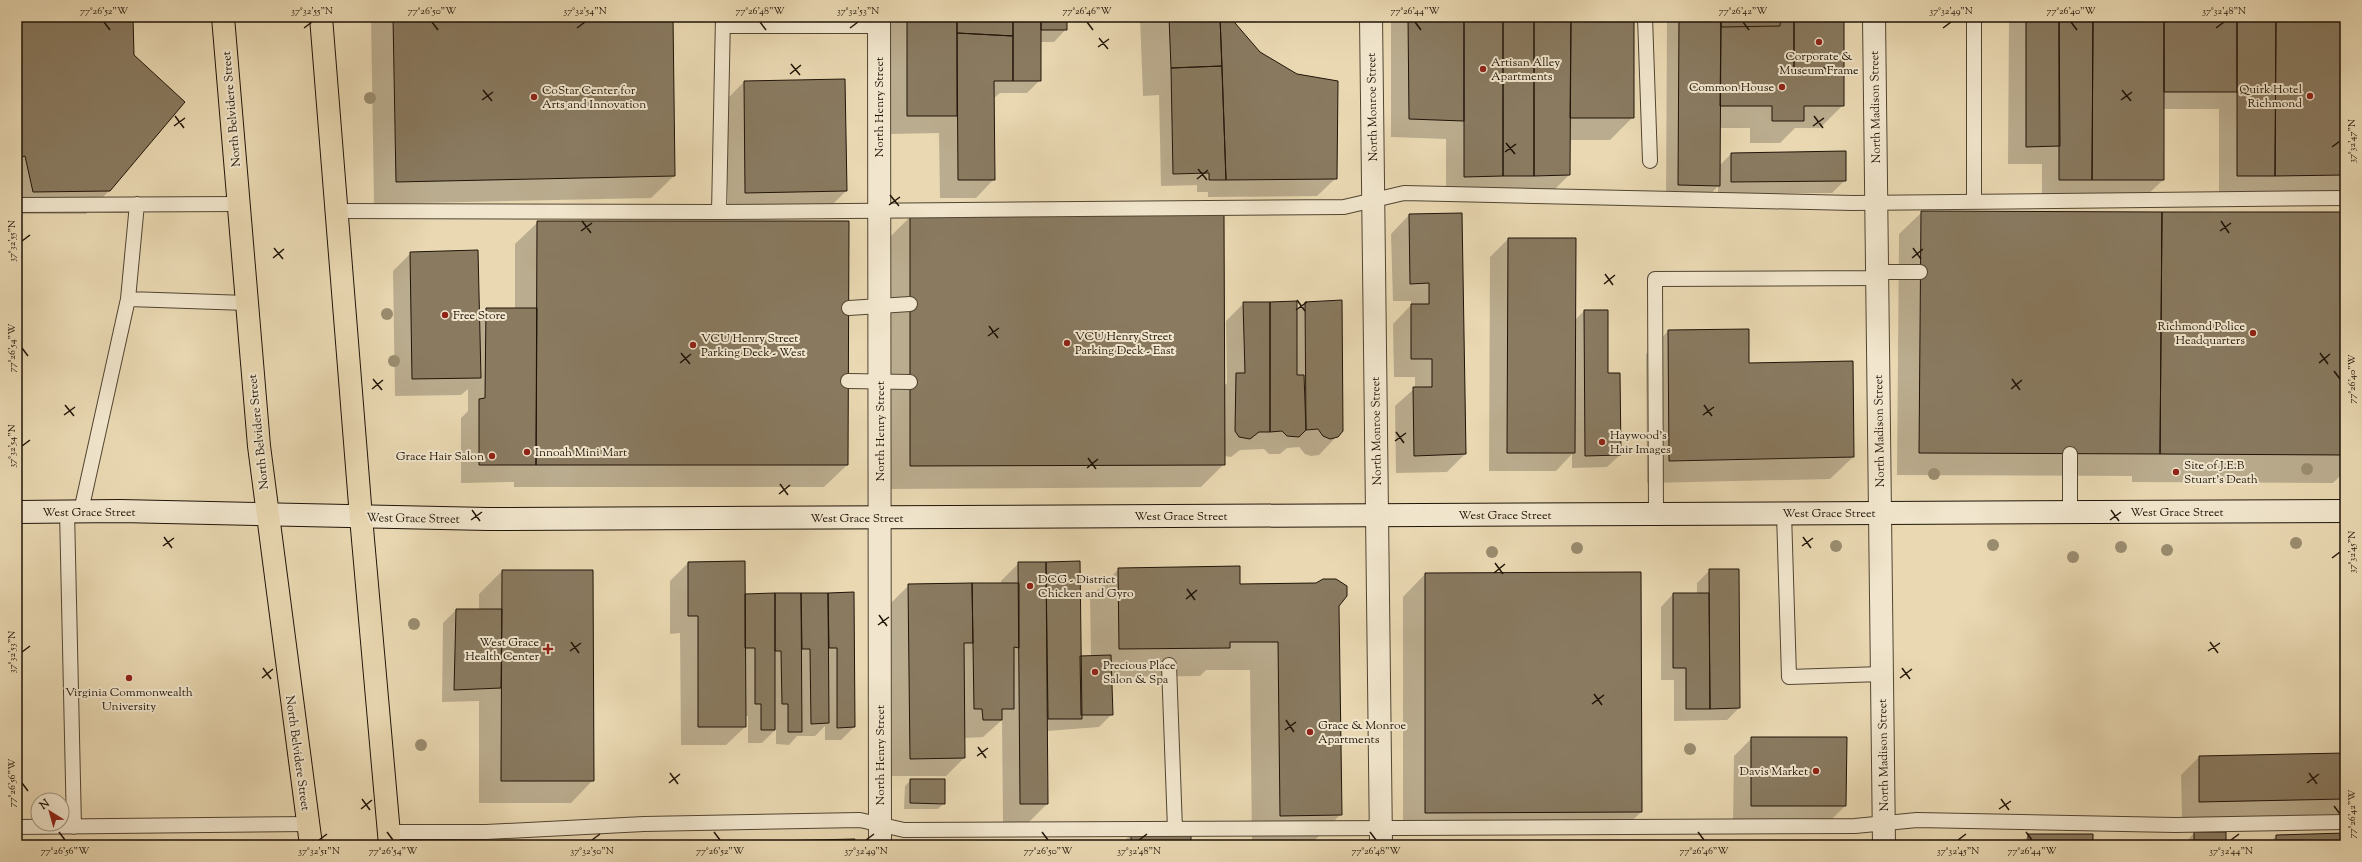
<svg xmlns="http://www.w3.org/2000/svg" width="2362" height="862" viewBox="0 0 2362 862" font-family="'Sorts Mill Goudy',serif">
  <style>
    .shadow { fill: #0003 }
    .building { fill: #897a60; stroke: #201408 }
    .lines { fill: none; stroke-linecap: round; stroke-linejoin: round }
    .lane-casing { stroke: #524532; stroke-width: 16 }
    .street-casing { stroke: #524532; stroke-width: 24 }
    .secondary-casing { stroke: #201408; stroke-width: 24 }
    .primary-casing { stroke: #201408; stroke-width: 24 }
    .lane { stroke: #f1e6cd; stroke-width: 14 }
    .street { stroke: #f1e6cd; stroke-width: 22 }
    .secondary { stroke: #f1e6cd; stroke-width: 22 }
    .primary { stroke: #e9d8b2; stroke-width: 22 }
    .tree { fill: #9a8c6f }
    .ticks { fill: none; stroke: #201408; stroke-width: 1.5 }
    .poi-dot { fill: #8f2418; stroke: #f1e6cd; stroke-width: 1.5 }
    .labels { text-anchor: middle; stroke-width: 4; stroke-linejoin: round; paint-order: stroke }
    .poi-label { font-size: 12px; fill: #201408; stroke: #f1e6cd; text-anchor: start }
    .street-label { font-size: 12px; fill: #201408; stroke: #f1e6cd }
    .neatline { fill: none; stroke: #201408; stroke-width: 1.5 }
    .ticks-label { font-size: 10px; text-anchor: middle; fill: #201408 }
  </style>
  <rect width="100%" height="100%" fill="#e9d8b2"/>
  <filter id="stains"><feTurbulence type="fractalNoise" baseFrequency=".005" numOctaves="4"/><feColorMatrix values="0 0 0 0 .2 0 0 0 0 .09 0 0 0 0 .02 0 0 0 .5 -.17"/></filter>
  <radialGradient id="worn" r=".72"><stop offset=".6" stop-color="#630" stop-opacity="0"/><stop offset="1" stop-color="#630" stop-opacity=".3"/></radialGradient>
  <path class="shadow" d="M17 17H132L109 191 86 214H17Z
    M371 17H672L674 176 651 198 374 204Z
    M889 17H1066V29L1054 42H1040V80L1027 93H1000L994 98V179L976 198H940L939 133 890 134Z
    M1140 17H1232L1234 24 1260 53 1336 178 1317 196 1208 197V192H1197V185L1161 186 1159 95 1143 96Z
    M1391 17H1633V117L1610 140H1569V175L1551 193 1446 195V139L1391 137Z
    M1667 17H1843V105L1820 128H1795L1780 143H1750V128H1720L1719 166 1731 154 1845 180 1832 193 1718 194V186L1707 198H1666Z
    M2009 17H2345V196L2219 194V109H2163V180L2144 198H2042V164H2008Z
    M744 82 846 191 828 209 728 211 726 100Z
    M1922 212 2345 213V471L2333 483 2132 482V476L1897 475 1899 234Z
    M1461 214 1465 454 1447 472 1396 473 1395 406 1415 388V377H1394L1393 324 1411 305V301H1393L1391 234 1409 215Z
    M910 217 1223 387 1227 383 1226 321 1244 303 1296 312 1305 303 1337 436 1319 455 1311 456 1305 454 1299 447 1287 448 1280 454H1269L1264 449 1240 450 1231 457 1224 456V464L1201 487 888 489V239Z
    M538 222 847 465 824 487H514V482L461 483V418L468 411V389L461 395 395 396 393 271 411 253 478 317 486 309H515V244Z
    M1508 239 1575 320 1584 311 1607 374 1620 455 1607 467 1572 468V454L1556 471H1489L1490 257Z
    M1668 331 1748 364 1853 457 1830 479 1647 483 1646 354Z
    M1079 562V657H1091L1090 597 1119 569 1239 585 1338 606 1341 814 1312 843 1252 844 1250 670H1206L1200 676 1111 677 1112 714 1099 727 1047 731V804L1029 822H1003L1002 720 983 737 964 738V758L946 776H892L891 603 909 585 1001 584V581L1019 563Z
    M688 563 744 595 853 594 854 727 841 740H825V726L815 736H797L789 745 776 744V729L762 743H748V716H744L745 727 726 745H681L680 633 670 634V581Z
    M1710 570 1739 708 1727 720 1674 721V680H1661V607L1673 594H1697V583Z
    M502 571H592L593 780 571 803H479V701L442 702 443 623 456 610H479V594Z
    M1425 574 1641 812 1618 834 1403 836V597Z
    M1752 738 1845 806 1827 824H1733L1734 756Z
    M2345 754V813L2341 816 2182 820 2181 775 2199 757Z
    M911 780 944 803 938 809H904L905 786Z
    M2194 833 2225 845H2183Z
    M1131 834 1190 845H1120Z
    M2345 834V845H2267L2276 836Z
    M2029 835 2092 845H2019Z"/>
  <path class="building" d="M17 17H133L134 55 185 102 110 191 33 192 25 156 17 159V103L20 101H17Z
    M393 17H673L675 176 396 182Z
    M907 17H957V116H907Z
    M957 17H1013V36L957 33Z
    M1013 17H1041V81H1013Z
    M1041 17H1067V30H1041Z
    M1169 17H1220L1222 66 1171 68Z
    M1220 17H1233L1235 23 1260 52 1297 74 1338 81 1337 179 1226 180Z
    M1408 17H1464V121L1409 119Z
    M1464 17H1503V176L1464 177Z
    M1503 17H1534V176H1503Z
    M1534 17H1571L1570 175 1534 176Z
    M1571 17H1634V118H1570Z
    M1679 17H1721L1720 186 1678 185Z
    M1721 17H1794V68H1844V106H1804V121H1772V106H1720Z
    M1721 17H1781L1780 26 1721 27Z
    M1794 17H1844V68H1794Z
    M2026 17H2059L2060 146 2026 147Z
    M2059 17H2093L2092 180H2059Z
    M2093 17H2164V180H2092Z
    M2164 17H2237V92H2164Z
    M2237 17H2276L2275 176H2237Z
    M2276 17H2345V175L2275 176Z
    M957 33 1013 36V81H994L995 180H958Z
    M1222 66 1226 180H1209V173L1173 174 1171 68Z
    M845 79 847 191 745 193 744 81Z
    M1846 151V181L1731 182V153Z
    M1921 211 2162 212 2160 454 1919 453Z
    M2162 212H2345V455L2160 454Z
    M1462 213 1466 454 1414 456 1413 387H1432V359H1411V304H1429V283L1410 284 1409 214Z
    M1224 214 1225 465 910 466V216Z
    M537 221H849L848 465H536Z
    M1508 238H1576L1575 453H1507Z
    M478 250 481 378 412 379 410 252Z
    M1342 300 1343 431 1338 437 1330 439 1323 436 1318 429 1306 430 1305 302Z
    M1297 301V375H1304L1306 430 1299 437 1287 436 1282 431 1270 432V302Z
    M1243 302H1270V432H1259L1250 439 1239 437 1235 431 1236 373H1245Z
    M486 308H537L536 465H479V399L485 398Z
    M1584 310H1608V373H1620L1621 455 1585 456Z
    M1749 329V363L1853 361 1854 457 1669 461 1668 330Z
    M745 561 746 727H698V616H688V562Z
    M1080 561 1082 719H1048L1046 562Z
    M1018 562H1046L1048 804H1020Z
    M1240 566V584L1316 583 1323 579H1336L1347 586V596L1339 606 1342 815 1280 816 1278 642H1230V648L1119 649 1118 568Z
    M1709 569H1739L1740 708 1710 709Z
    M502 570H593L594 781H501Z
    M1641 572 1642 812 1425 813V573Z
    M972 583H1019V648L1014 647V709H1002V720H983L982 709H974Z
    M972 583 973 643H964L965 758 910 759 908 584Z
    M854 592 855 727 837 728V648H829L828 593Z
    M775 593V730H761V704H755V648H745V594Z
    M775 593H801L802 732H788V704H782L781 651H775Z
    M801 593H828L829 723 811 724 810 649H802Z
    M1673 593H1709L1710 709H1686V668H1673Z
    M456 609H502L501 688 454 690Z
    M1111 655 1113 715H1081L1080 656Z
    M1751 737H1847L1846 806H1751Z
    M2345 753V799L2199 802V756Z
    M910 779H945V804L910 803Z
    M1191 832V845H1131V833Z
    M2194 832H2226V845H2194Z
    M2345 833V845H2276V835Z
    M2028 834H2093V845H2028Z
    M855 839V845H771V841Z
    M255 844V845H190Z"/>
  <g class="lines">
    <g class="lane-casing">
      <path id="lane" d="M1645 17 1650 161
        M723 26H879
        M1974 202V17
        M17 205 240 204
        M337 211 719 212 1344 207 1404 193 1853 203 2345 198
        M719 212 723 17
        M1877 272H1920
        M128 299 247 303
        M849 308 910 304
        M848 381 910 382
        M67 511 74 827
        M81 511 128 299 137 204
        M2070 512V454
        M1784 513 1789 677 1882 674
        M1656 515 1655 279 1877 278
        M1169 665 1175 829
        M17 827 308 824
        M389 832H486L644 824 860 820 904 830 1855 826 1917 820 2175 825 2345 822"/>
    </g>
    <g class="street-casing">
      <path id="street" d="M879 17 880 845
        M1371 17 1381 845
        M1874 17 1884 845"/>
    </g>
    <g class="secondary-casing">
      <path id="secondary" d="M17 512 120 511 488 519 2345 511"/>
    </g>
    <g class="primary-casing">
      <path id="primary" d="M223 17 259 446 311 845
        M321 17 361 517 390 845"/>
    </g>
    <use href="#lane" class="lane"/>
    <use href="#street" class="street"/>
    <use href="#secondary" class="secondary"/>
    <use href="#primary" class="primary"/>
  </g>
  <g class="tree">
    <circle cx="370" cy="98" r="6"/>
    <circle cx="387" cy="314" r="6"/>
    <circle cx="394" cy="361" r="6"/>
    <circle cx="2307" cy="469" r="6"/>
    <circle cx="1934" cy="474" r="6"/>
    <circle cx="2296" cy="543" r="6"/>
    <circle cx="1993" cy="545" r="6"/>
    <circle cx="1836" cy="546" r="6"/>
    <circle cx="2121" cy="547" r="6"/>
    <circle cx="1577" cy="548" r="6"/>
    <circle cx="2167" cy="550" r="6"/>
    <circle cx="1492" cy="552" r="6"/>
    <circle cx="2073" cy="557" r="6"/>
    <circle cx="414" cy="624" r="6"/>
    <circle cx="421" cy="745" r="6"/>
    <circle cx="1690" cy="749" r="6"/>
  </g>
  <path class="ticks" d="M104 22 110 30M432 22 438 30M760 22 766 30M1087 22 1093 30M1415 22 1421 30M1743 22 1749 30M2071 22 2077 30M304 28 312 22M577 28 585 22M850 28 858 22M1943 28 1951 22M2216 28 2224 22M1099 38 1108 49M1098 47 1109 39M791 64 800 75M790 74 801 65M483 90 492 101M2122 90 2131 101M482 100 493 92M2121 100 2132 92M175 116 184 128M1814 116 1823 128M174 126 185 118M1813 126 1824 118M1506 143 1515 154M2332 147 2340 141M1505 152 1516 144M1198 169 1207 180M1197 179 1208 170M890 195 899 206M889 205 900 197M582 221 591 233M2221 221 2229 233M581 231 592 223M2220 231 2231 223M22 241 30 235M274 248 283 259M1913 248 1921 259M273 258 284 249M1912 258 1923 249M1605 274 1613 285M1604 284 1615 275M1297 300 1305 311M1296 310 1307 302M989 326 998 338M988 336 999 328M22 348 28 356M681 353 690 364M2320 353 2328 364M680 363 691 354M2319 363 2330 354M2334 371 2340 379M373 379 382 390M2012 379 2020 390M372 389 383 380M2011 389 2022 380M65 405 74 416M1704 405 1712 416M64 415 75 407M1703 415 1714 407M1396 432 1404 443M1395 441 1406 433M22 446 30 440M1088 458 1096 469M1087 468 1098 459M780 484 788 495M779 494 790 485M472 510 480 521M2111 510 2119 521M471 520 482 512M2110 520 2121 512M164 537 172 548M1803 537 1811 548M163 546 174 538M1802 546 1813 538M2332 558 2340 552M1495 563 1503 574M1494 573 1505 564M1187 589 1195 600M1186 599 1197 590M879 615 887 626M878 625 889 617M571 642 579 653M2210 642 2218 653M570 651 581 643M2208 651 2220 643M22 652 30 646M263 668 271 679M1902 668 1910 679M262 678 273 669M1900 678 1912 669M1594 694 1602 705M1592 704 1604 695M1286 720 1294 732M1285 730 1296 722M978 747 986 758M977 756 988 748M670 773 678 784M2309 773 2317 784M22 783 28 791M669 783 680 774M2307 783 2319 774M362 799 370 810M2001 799 2009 810M2334 806 2340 814M361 809 372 800M1999 809 2011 801M59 832 65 840M387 832 393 840M714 832 720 840M1042 832 1048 840M1370 832 1376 840M1698 832 1704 840M2026 832 2032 840M319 840 327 834M592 840 600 834M866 840 874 834M1139 840 1147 834M1958 840 1966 834M2231 840 2239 834"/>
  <g class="poi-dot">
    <circle cx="1819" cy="42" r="4"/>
    <circle cx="1483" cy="69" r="4"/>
    <circle cx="1782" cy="87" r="4"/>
    <circle cx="2310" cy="96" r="4"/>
    <circle cx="534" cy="97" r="4"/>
    <circle cx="445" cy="315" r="4"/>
    <circle cx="2253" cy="333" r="4"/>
    <circle cx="1067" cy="343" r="4"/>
    <circle cx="693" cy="345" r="4"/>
    <circle cx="1602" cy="442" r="4"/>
    <circle cx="527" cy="452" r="4"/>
    <circle cx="492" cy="456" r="4"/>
    <circle cx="2176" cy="472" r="4"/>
    <circle cx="1030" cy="586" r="4"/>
    <path d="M546 643h4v4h4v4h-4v4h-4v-4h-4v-4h4z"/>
    <circle cx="1095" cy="672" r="4"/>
    <circle cx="129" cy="678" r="4"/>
    <circle cx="1310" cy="732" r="4"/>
    <circle cx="1816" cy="771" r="4"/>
  </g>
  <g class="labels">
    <g class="poi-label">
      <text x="1819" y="60" text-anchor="middle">Corporate &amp;<tspan x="1819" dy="14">Museum Frame</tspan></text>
      <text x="1491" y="66">Artisan Alley<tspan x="1491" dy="14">Apartments</tspan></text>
      <text x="1774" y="91" text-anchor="end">Common House</text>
      <text x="2302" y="93" text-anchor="end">Quirk Hotel<tspan x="2302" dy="14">Richmond</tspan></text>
      <text x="542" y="94">CoStar Center for<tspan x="542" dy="14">Arts and Innovation</tspan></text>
      <text x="453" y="319">Free Store</text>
      <text x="2245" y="330" text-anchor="end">Richmond Police<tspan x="2245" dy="14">Headquarters</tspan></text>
      <text x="1075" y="340">VCU Henry Street<tspan x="1075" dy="14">Parking Deck - East</tspan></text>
      <text x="701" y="342">VCU Henry Street<tspan x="701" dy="14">Parking Deck - West</tspan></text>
      <text x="1610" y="439">Haywood's<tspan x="1610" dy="14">Hair Images</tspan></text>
      <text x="535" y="456">Innoah Mini Mart</text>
      <text x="484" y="460" text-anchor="end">Grace Hair Salon</text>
      <text x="2184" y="469">Site of J.E.B<tspan x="2184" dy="14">Stuart's Death</tspan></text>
      <text x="1038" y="583">DCG - District<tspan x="1038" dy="14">Chicken and Gyro</tspan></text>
      <text x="539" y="646" text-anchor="end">West Grace<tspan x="539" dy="14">Health Center</tspan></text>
      <text x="1103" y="669">Precious Place<tspan x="1103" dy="14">Salon &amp; Spa</tspan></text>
      <text x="129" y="696" text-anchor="middle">Virginia Commonwealth<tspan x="129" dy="14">University</tspan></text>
      <text x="1318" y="729">Grace &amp; Monroe<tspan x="1318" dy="14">Apartments</tspan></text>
      <text x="1808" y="775" text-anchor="end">Davis Market</text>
    </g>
    <g class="street-label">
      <text transform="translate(879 107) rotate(-90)" y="4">North Henry Street</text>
      <text transform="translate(1372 107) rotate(-91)" y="4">North Monroe Street</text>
      <text transform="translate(1875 107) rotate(-91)" y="4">North Madison Street</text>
      <text transform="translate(231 109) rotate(-95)" y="4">North Belvidere Street</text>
      <text transform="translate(880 431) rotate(-90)" y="4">North Henry Street</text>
      <text transform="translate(1376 431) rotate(-91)" y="4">North Monroe Street</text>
      <text transform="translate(1879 431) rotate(-91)" y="4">North Madison Street</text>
      <text transform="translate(258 432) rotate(-96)" y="4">North Belvidere Street</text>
      <text x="89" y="516">West Grace Street</text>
      <text x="2177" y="516">West Grace Street</text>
      <text x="1829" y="517">West Grace Street</text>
      <text x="1505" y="519">West Grace Street</text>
      <text x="1181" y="520">West Grace Street</text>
      <text transform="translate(413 518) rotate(1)" y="4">West Grace Street</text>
      <text x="857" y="522">West Grace Street</text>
      <text transform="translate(298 753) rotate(82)" y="4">North Belvidere Street</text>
      <text transform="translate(880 755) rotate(-90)" y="4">North Henry Street</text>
      <text transform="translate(1883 755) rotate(-91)" y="4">North Madison Street</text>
    </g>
  </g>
  <rect width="2362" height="862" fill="none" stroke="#e9d8b2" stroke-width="44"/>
  <g transform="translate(50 812) rotate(323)"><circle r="19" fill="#f1e6cd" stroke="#9d927e"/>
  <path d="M0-3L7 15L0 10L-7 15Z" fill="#8f2418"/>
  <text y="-6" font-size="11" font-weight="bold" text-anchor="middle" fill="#201408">N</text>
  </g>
  <rect x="22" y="22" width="2318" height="818" class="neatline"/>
  <g class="ticks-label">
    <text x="104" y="14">77°26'52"W</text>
    <text x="312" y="14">37°32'55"N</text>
    <text x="432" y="14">77°26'50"W</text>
    <text x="585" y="14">37°32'54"N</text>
    <text x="760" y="14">77°26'48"W</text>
    <text x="858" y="14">37°32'53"N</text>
    <text x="1087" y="14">77°26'46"W</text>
    <text x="1415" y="14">77°26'44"W</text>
    <text x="1743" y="14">77°26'42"W</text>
    <text x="1951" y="14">37°32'49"N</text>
    <text x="2071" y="14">77°26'40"W</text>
    <text x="2224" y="14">37°32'48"N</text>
    <text transform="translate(2351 141) rotate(-90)" y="4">37°32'47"N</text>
    <text transform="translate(11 241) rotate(-90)" y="4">37°32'55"N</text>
    <text transform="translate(11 348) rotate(-90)" y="4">77°26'54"W</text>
    <text transform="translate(2351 379) rotate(-90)" y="4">77°26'40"W</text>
    <text transform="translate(11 446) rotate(-90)" y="4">37°32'54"N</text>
    <text transform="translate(2351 552) rotate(-90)" y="4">37°32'45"N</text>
    <text transform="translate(11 652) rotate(-90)" y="4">37°32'53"N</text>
    <text transform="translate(11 783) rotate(-90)" y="4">77°26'56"W</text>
    <text transform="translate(2351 814) rotate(-90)" y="4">77°26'42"W</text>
    <text x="65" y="854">77°26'56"W</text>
    <text x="319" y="854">37°32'51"N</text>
    <text x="393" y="854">77°26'54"W</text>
    <text x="592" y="854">37°32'50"N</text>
    <text x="720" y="854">77°26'52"W</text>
    <text x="866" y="854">37°32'49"N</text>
    <text x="1048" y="854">77°26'50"W</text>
    <text x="1139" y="854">37°32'48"N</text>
    <text x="1376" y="854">77°26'48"W</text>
    <text x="1704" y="854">77°26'46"W</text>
    <text x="1958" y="854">37°32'45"N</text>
    <text x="2032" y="854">77°26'44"W</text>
    <text x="2231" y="854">37°32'44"N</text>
  </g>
  <rect width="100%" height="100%" filter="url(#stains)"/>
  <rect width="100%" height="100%" fill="url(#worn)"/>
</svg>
